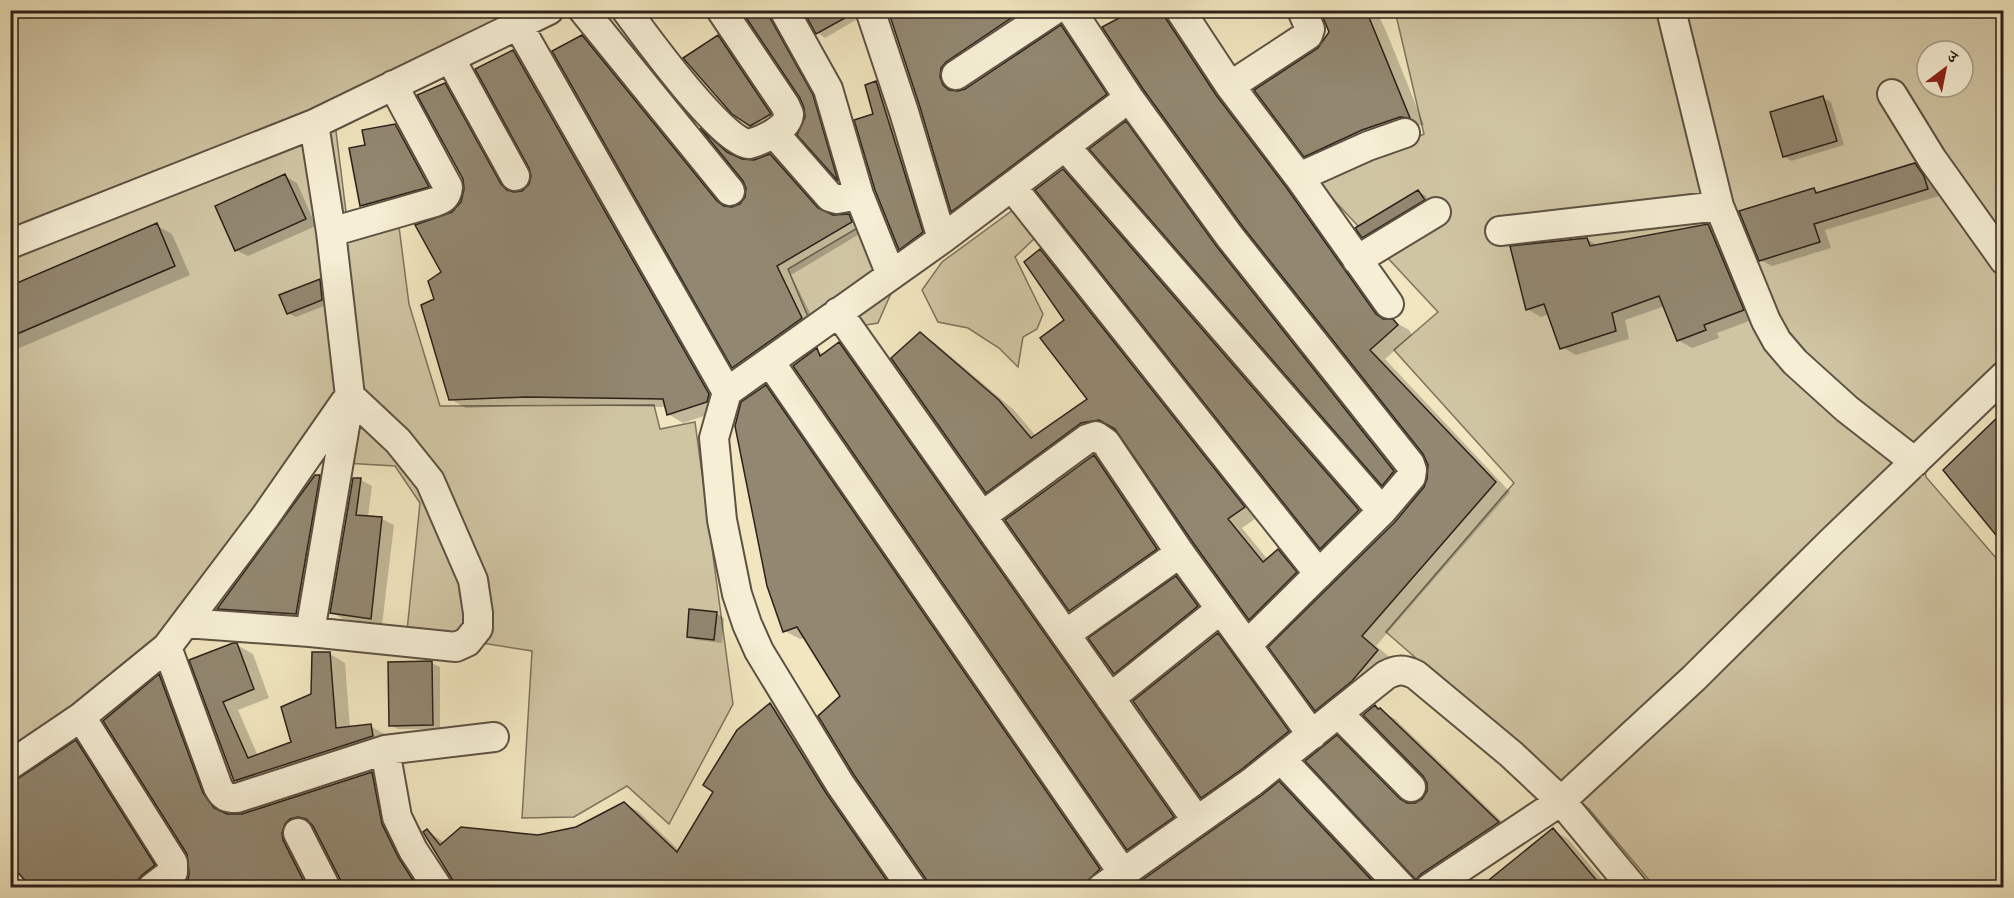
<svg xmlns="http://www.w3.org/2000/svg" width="2014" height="898" viewBox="0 0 2014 898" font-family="'Libre Bodoni','Noto Serif Devanagari',serif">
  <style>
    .green { fill: #d0c5a3; stroke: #7e735e; stroke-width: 1.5; fill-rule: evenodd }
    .shadow { fill: #0003 }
    .building { fill: #928770; stroke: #2c211a; stroke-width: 1.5 }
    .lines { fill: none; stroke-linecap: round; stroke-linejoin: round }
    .minor-casing { stroke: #5d5243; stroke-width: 32 }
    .minor { stroke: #f6efd5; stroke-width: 28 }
  </style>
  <rect width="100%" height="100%" fill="#f1e6bf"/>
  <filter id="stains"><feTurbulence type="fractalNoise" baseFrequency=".00333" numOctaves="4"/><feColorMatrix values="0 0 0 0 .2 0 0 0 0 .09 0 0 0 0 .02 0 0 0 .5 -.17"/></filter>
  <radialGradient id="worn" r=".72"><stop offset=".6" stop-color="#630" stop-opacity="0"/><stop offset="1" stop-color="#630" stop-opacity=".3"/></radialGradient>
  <path class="green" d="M11 11H519L332 99 349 236 399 227 409 304 440 406 654 405 660 429 695 422 733 704 669 824 627 786 574 817 522 818 532 651 407 631 420 503 395 466 328 462 314 463 173 648 11 776Z
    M1395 11H2003V356L1920 438 1926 477 2003 566V887H1655L1589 809 1386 632 1514 483 1394 350 1438 312 1319 184 1424 134ZM1927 51H1963V87H1927Z
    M1013 210 1035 238 1015 257 1043 314 1037 329 1023 337 1018 367 999 348 968 328 938 322 922 290 942 262Z
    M859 227 892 291 878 323 836 330 809 319 788 269Z"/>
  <path class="shadow" d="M743 10H781L824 103 848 185 839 179 799 134 807 118 806 107 800 95Z
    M805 10H861V17L825 38 818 33Z
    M906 10H1048L954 85 957 93 966 90 1061 27 1076 36 1121 103 967 219 952 211Z
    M1137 10H1178L1301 197 1389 321H1393L1409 330 1412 335 1385 359 1510 492 1376 646 1392 659 1331 718 1316 710 1396 523 1425 488 1429 480V464L1424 453Z
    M1322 10H1376L1386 31 1424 125H1415L1320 164 1305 155 1318 50 1331 32Z
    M582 36 597 45 730 209 741 205 747 198 748 188 744 180 706 133 716 139 738 159 754 161 770 155 786 164 830 215H848L864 224 866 230 791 275 817 327 749 376 733 367Z
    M718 37 730 43 782 121 759 130 746 123Z
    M513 52 529 61 722 410 683 423 668 414 666 407 543 405 466 408 450 399 436 300 453 213 462 203 466 189 445 84 460 93 516 194 524 191 531 185 533 177Z
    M876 83 888 90 934 239 911 255 900 249 875 115Z
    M1823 98 1831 102 1844 145 1791 161 1784 156Z
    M1126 123 1141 132 1409 480 1398 493 1383 485Z
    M395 125 407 132 440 193 373 212 362 205 367 147Z
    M1915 164 1927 171 1935 184 1939 196 1825 230 1831 248 1772 266 1760 260 1814 190 1820 193Z
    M1063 170 1078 179 1374 520 1336 557 1321 548 1037 190Z
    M285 176 297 183 316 226 248 256 236 250Z
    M1418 191 1426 196 1431 204 1371 241 1363 236Z
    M156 225 172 234 190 275 10 352V288Z
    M1708 225 1722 233 1757 318 1717 333 1719 338 1692 348 1678 340 1665 306 1625 320 1629 339 1576 355 1562 347 1549 314 1541 317 1527 309 1587 239 1598 246Z
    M1040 250 1055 259 1259 516 1242 528 1268 560 1278 551 1293 560 1311 582 1265 627 1250 619 1115 428 1097 432 1002 500 987 492 920 334 935 343 1014 410 1036 436 1089 399 1066 320Z
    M320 280 327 285 329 304 296 317 288 313Z
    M839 344 855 353 1188 826 1143 858 1128 849 795 366 817 350 824 355Z
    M766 387 781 395 1115 878 1104 888H930L842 696 805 638 800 639 785 631Z
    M1094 456 1109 465 1172 558 1086 619 1070 610 1007 520Z
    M319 477 331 483 308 620 230 615 219 608Z
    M361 480 372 486 368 517 382 519 394 525 382 625 343 619 332 612Z
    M1176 578 1188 584 1209 613 1126 680 1115 673Z
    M717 614 724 618 722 643 696 640 688 636Z
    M1218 635 1233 643 1303 741 1217 806 1202 797Z
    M237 645 253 654 269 698 238 710 258 756 293 743 330 654 345 663 350 728 370 726 386 735 388 745 250 789 235 780 191 661Z
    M432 663 440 667V729H398L390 725Z
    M160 676 175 685 218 803 227 815H242L372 773 387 782 426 888H344L342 881 314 825 307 826 317 888H182L189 880 191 873Z
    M770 705 785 713 900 888H456L427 831 445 843 538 836 577 829 624 803 639 812 680 851Z
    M1375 707 1395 719 1513 832 1432 887 1417 879 1337 737 1352 746 1410 805H1415L1423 800 1428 791 1429 783Z
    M76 742 91 751 169 874 155 888H34L19 872 10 882V787Z
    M1279 783 1295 792 1386 888H1134Z
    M1553 830 1568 839 1609 888H1481Z"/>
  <path class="building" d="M741 10H768L770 18 813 95 838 181 797 135 805 117 804 108 800 98Z
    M803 10H854V13L816 34Z
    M888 10H1023L946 62 941 68 940 77 943 85 949 90 958 91 965 89 1061 25 1107 94 951 212 920 107Z
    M1134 10H1164L1166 19 1216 95 1286 187 1376 314 1383 319H1393L1398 325 1370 350 1496 482 1362 636 1378 650 1352 681 1315 711 1268 647 1395 522 1424 487 1427 479 1428 465 1423 454 1243 227 1143 89 1102 27Z
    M1320 10H1366L1410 118 1400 117 1362 130 1304 157 1254 90 1318 48 1329 32Z
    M582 35 717 201 724 206 732 207 740 204 745 197 746 188 743 181 700 128 727 152 742 159 754 160 770 154 818 208 833 215 849 214 852 222 777 266 802 318 732 368 552 51Z
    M718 35 771 114 750 126 732 114 683 58Z
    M513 50 709 394 707 402 667 415 663 399 526 397 449 400 421 305 434 299 428 281 441 272 415 225 452 212 461 202 464 189 463 179 417 95 445 83 501 184 507 190 514 192 522 191 529 184 531 176 529 168 475 69Z
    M876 81 923 232 899 250 875 190 854 120 873 114 865 85Z
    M1823 96 1837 141 1783 157 1770 112Z
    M1126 121 1217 247 1394 471 1382 486 1089 149Z
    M395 124 429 187 360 206 349 148 365 145 362 130Z
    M1915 163 1924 176 1928 189 1814 224 1820 242 1759 261 1739 211 1814 188 1816 193Z
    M1063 169 1359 510 1320 549 1035 190Z
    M285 174 306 219 235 251 215 206Z
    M1418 190 1425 200 1362 238 1355 228Z
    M157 223 175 266 10 337V286Z
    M1708 224 1744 310 1704 325 1706 330 1677 341 1659 296 1612 313 1616 331 1560 349 1544 304 1526 310 1510 246 1587 238 1590 246Z
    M1040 249 1245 507 1228 519 1263 562 1278 549 1297 572 1249 620 1194 544 1115 429 1099 420 1081 423 986 493 891 358 920 332 999 400 1031 438 1087 399 1040 338 1064 320 1024 262Z
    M320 279 322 300 287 314 279 295Z
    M839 342 1174 817 1127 850 793 366 817 348 820 356Z
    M766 385 1100 869 1087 881 1086 888H928L926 879 854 775 818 716 840 696 797 627 783 632 767 586 735 426 741 402Z
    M2004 411V545L1943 470Z
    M1094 455 1157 549 1069 611 1005 520Z
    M315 475H320L296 614 217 609Z
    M353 478H361L356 515 382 517 371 619 330 613Z
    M1176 576 1198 606 1114 674 1088 638Z
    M689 609 717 612 714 640 687 637Z
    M1218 633 1289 731 1242 769 1201 798 1133 701Z
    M233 643H237L254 689 223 702 248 758 291 742 281 707 311 694 312 652H330L336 728 371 724 373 736 234 781 189 660Z
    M432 661 433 725 389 726 388 662Z
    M159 674 203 793 214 808 227 814H242L372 772 382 824 398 857 418 888H342L341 881 313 826 306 819 298 817 290 819 285 824 282 833 283 840 307 888H180L188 880 189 873 187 854 103 721Z
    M770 703 826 793 892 888H454L452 879 423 832 427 829 440 845 461 827 538 835 576 827 624 802 677 852 713 792 703 785 737 730Z
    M1375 705 1378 709 1380 708 1499 822 1421 874 1416 880 1305 761 1337 735 1400 799 1407 803H1415L1422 799 1427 791V783L1423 776 1363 715Z
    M76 740 155 865 142 875 137 881 136 888H32L10 864V784Z
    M1279 781 1379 888H1131L1262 795Z
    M1553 828 1603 888H1479Z"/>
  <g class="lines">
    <g class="minor-casing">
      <path id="minor" d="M583 10 730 191
        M626 10C645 36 722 142 749 144 763 140 788 129 789 114L785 105 721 10
        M784 10 828 89 859 195 891 275
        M870 10 904 112 942 239
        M1071 10 1129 98 1230 237 1410 464 1412 470 1411 477 1382 511 1247 645
        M1180 10 1230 86 1299 177 1389 304
        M1671 10 1719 206 1766 321 1777 341 1795 362 1847 409 1915 462
        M518 25 727 392 714 438 722 520 737 594 747 624 759 651 840 784 912 888
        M450 58 515 176
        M956 75 1054 10
        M1230 86 1308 35 1310 29 1302 10
        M1892 94 1932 159 2004 260
        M774 133 830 197 837 199 859 195
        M1065 146 1382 511
        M1299 177 1368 146 1405 133
        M1012 187 1319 574
        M1500 231 1719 206
        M331 232 435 202C444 199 447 196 448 187L393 85
        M10 244 314 124 549 10
        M1357 260 1436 212
        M838 312 1197 821
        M770 362 1123 873
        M727 392 942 239 1129 98
        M982 516 1087 439 1096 436 1106 443 1180 553 1312 735
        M185 623 310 632 456 647 467 642 478 628V613L473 580 430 481 398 441 350 396
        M310 632 350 396 331 232 314 124
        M1066 634 1180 553
        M167 647 218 787C223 797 227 798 237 798L385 750 494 737
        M1110 698 1221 609
        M1339 714 1411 787
        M81 717 173 863V872L152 888
        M385 750 397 817 413 850 438 888
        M1281 759 1402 888
        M10 765 81 717 167 647 265 517 345 402
        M298 833 326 888
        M1102 888 1252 782 1386 675C1398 669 1404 669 1416 675L1511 754 1561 801 1633 888
        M1430 888 1561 801 1694 678 1830 543 2004 376"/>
    </g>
    <use href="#minor" class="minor"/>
  </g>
  <rect width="2014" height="898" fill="none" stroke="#f1e6bf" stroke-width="36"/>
  <rect x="12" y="12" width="1990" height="874" fill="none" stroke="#2c211a" stroke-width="3"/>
  <rect x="18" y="18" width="1978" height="862" fill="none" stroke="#2c211a" stroke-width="1.5"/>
  <g transform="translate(1945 69) rotate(32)"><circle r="28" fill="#f6efd5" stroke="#a59d8a" stroke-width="1.5"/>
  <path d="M0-4.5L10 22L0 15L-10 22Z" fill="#8f2418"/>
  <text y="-9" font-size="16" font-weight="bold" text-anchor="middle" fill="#2c211a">उ</text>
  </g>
  <rect width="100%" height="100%" filter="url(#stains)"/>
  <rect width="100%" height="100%" fill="url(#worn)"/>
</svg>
